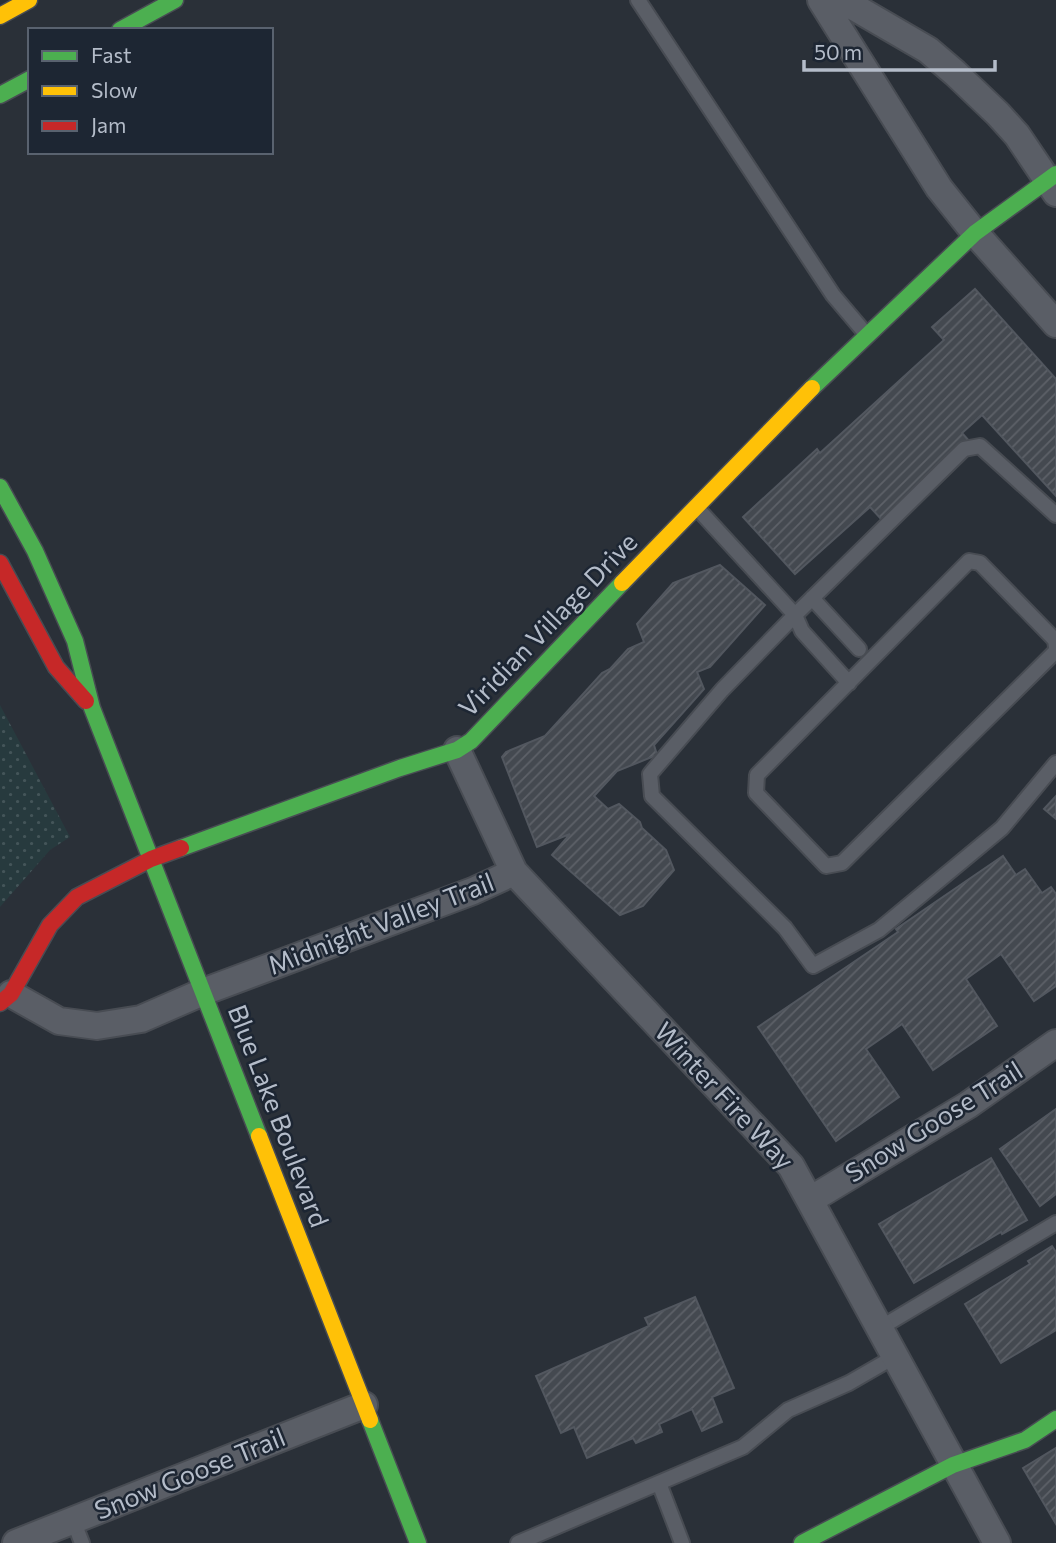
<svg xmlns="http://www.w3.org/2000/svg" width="1056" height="1543" viewBox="0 0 1056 1543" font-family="Commissioner,sans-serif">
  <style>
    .grass { fill: url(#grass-dots) }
    .building { fill: url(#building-hatch); stroke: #52575f; stroke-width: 2 }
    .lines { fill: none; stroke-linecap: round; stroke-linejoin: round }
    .lane-casing { stroke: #484c53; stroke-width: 18 }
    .street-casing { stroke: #484c53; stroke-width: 30 }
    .fast-casing { stroke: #484c53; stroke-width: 19 }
    .slow-casing { stroke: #484c53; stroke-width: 19 }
    .jam-casing { stroke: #484c53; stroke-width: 19 }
    .lane { stroke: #5a5e66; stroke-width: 14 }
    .street { stroke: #5a5e66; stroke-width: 26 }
    .fast { stroke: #4caf50; stroke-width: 16 }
    .slow { stroke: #ffc107; stroke-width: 16 }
    .jam { stroke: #c62828; stroke-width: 16 }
    .labels { text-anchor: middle; stroke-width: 5; stroke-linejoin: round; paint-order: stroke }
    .street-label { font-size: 26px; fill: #b4bcc9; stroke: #1d2633 }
  </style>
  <defs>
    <pattern id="grass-dots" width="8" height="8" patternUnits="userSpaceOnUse" patternTransform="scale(1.75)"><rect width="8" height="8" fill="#273a3e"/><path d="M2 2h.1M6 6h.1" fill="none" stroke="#445559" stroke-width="1.8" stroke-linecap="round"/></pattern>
    <pattern id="building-hatch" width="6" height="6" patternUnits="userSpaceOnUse" patternTransform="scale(1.75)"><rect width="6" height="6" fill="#444950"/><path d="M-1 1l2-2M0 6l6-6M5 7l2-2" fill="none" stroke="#5d6168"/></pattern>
  </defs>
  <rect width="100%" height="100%" fill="#2a3038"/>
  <path class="grass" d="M0 705 70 837 50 850 0 907Z"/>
  <path class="building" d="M975 289 1056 379V496L982 415 962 433 970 442 883 521 870 507 795 574 743 517 817 449 820 453 944 340 932 327Z
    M720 565 765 605 710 667 697 672 704 689 654 745 657 755 617 771 594 796 608 809 619 804 640 822 642 828 666 850 674 870 643 906 620 915 552 855 570 834 537 847 502 757 506 752 545 736 602 673 610 669 628 649 644 642 637 624 673 583Z
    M1056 796V819L1044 809Z
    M1003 856 1016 875 1025 869 1042 893 1051 887 1056 894V986L1034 1001 1001 954 966 979 997 1026 933 1070 902 1024 866 1049 899 1097 836 1141 758 1027 898 932 896 929Z
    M1056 1109V1194L1040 1206 1000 1149Z
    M991 1158 1027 1220 1002 1234 1001 1232 914 1283 879 1224Z
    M1052 1246 1056 1252V1330L1001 1363 965 1304 1030 1264 1028 1261Z
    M695 1297 734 1388 712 1397 722 1422 702 1431 692 1409 659 1424 662 1432 636 1443 633 1438 587 1458 574 1427 561 1433 536 1376 649 1326 645 1318Z
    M1056 1448V1524L1023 1468Z"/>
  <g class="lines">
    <g class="lane-casing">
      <path id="lane" d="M638 0 833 295 866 334
        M697 508 795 615 802 631 849 683
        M1056 515 980 446 964 449 795 615 722 690 650 774 652 796 785 928 813 966 879 930 1002 828 1056 763
        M812 598 859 649
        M1056 647 1055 640 980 563 969 561 757 775 756 793 826 866 842 863 1056 651
        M880 1328 1056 1223
        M659 1483 682 1543
        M73 1520 82 1543
        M518 1543 743 1447 788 1410 849 1383 894 1357"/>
    </g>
    <g class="street-casing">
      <path id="street" d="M821 0 939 188 975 233 1056 324
        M842 0 928 50 955 73 998 114 1017 135 1056 193
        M457 750 514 872 791 1166 997 1543
        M11 994 59 1021 97 1026 141 1019 203 992 473 891 514 872
        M810 1200 968 1105 1056 1043
        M16 1543 364 1405"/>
    </g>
    <g class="fast-casing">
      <path id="fast" d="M120 30 175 0
        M0 95 30 79
        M812 388 975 233 1056 174
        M0 487 35 551 75 641 92 708 259 1136
        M181 848 400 768 457 750 471 741 622 583
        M370 1420 418 1543
        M802 1543 953 1465 1025 1440 1056 1419"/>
    </g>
    <g class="slow-casing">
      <path id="slow" d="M0 16 29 0
        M622 583 812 388
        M259 1136 370 1420"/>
    </g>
    <g class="jam-casing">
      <path id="jam" d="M0 563 56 667 86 701
        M0 1003 11 994 50 925 77 897 151 859 181 848"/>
    </g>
    <use href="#lane" class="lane"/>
    <use href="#street" class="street"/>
    <use href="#fast" class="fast"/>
    <use href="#slow" class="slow"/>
    <use href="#jam" class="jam"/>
  </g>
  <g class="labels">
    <g class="street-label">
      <text transform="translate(548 625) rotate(-46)" y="9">Viridian Village Drive</text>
      <text transform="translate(381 924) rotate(-21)" y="9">Midnight Valley Trail</text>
      <text transform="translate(724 1096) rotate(47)" y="9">Winter Fire Way</text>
      <text transform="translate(278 1116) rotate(69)" y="9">Blue Lake Boulevard</text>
      <text transform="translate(934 1122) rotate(-32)" y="9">Snow Goose Trail</text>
      <text transform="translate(190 1474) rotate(-22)" y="9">Snow Goose Trail</text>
    </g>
  </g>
  <rect x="28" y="28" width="245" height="126" fill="#1d2633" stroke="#59626f" stroke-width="2"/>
  <rect x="42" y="51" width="35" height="10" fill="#4caf50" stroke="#59626f" stroke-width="2"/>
  <text x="91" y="63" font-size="21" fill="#b4bcc9">Fast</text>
  <rect x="42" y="86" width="35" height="10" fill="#ffc107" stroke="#59626f" stroke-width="2"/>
  <text x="91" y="98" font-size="21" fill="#b4bcc9">Slow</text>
  <rect x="42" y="121" width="35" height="10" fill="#c62828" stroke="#59626f" stroke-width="2"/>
  <text x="91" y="133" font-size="21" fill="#b4bcc9">Jam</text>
  <path d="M804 60v10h191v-10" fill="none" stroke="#b4bcc9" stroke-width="3.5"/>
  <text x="814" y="60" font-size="21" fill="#b4bcc9" stroke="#1d2633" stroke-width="5" paint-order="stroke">50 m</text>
</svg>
